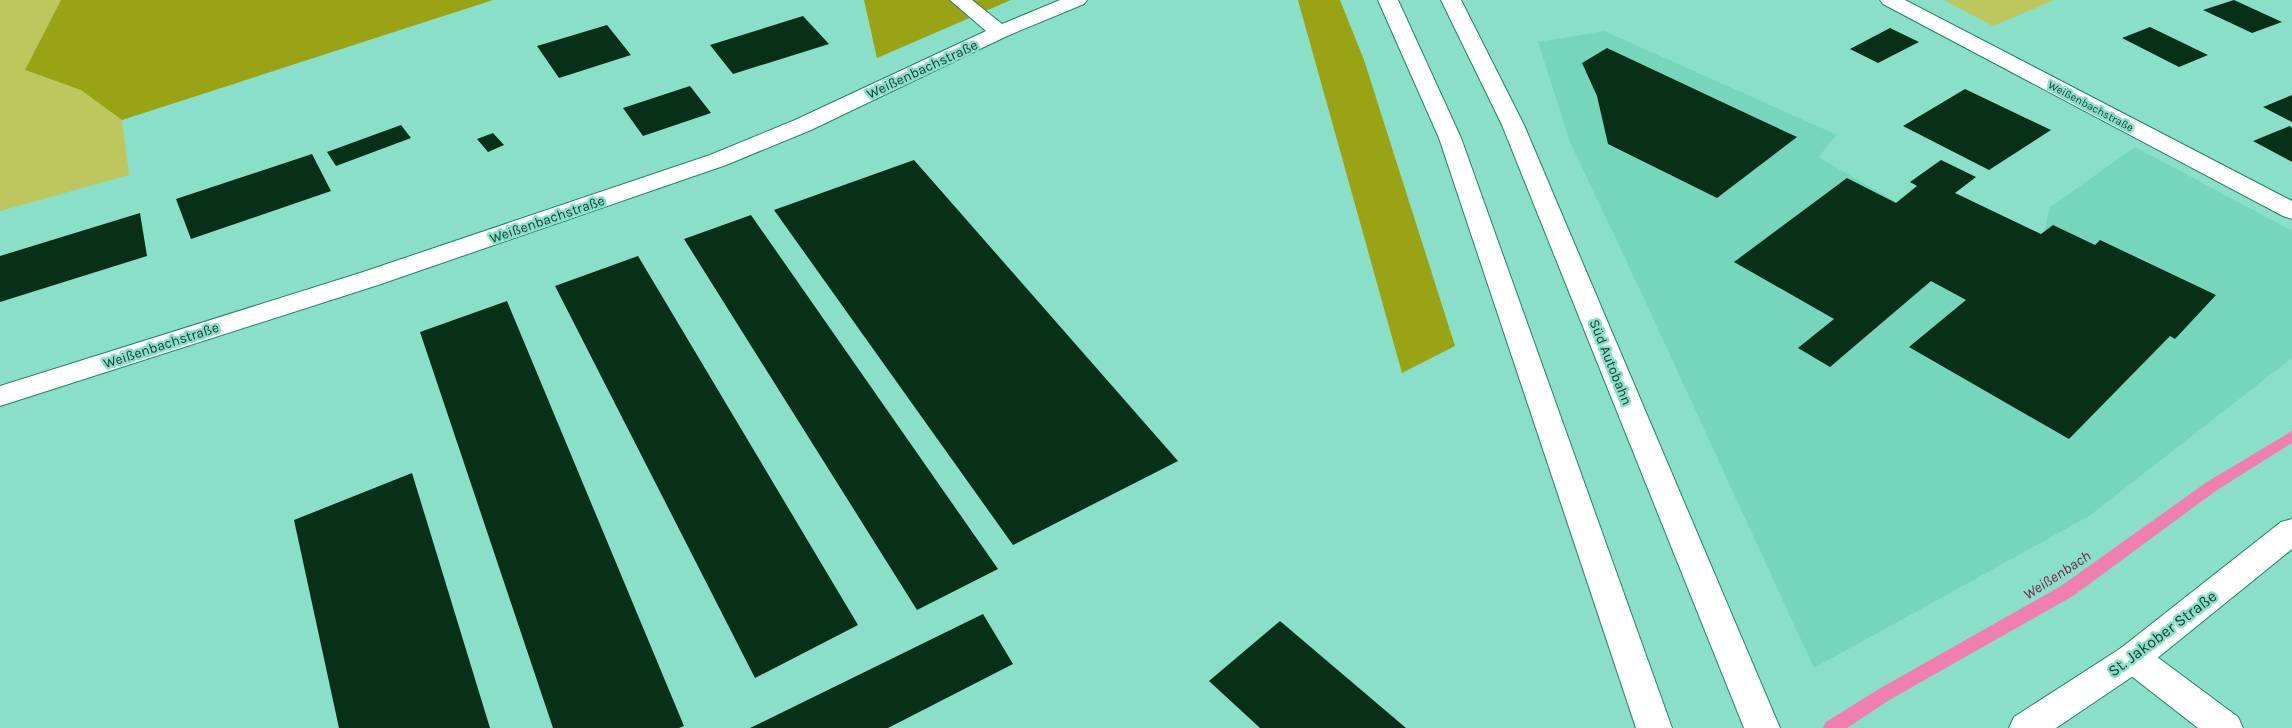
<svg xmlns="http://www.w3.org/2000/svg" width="2292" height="728" viewBox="0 0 2292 728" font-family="Karla,sans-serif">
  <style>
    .built { fill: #75d6bb }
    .green { fill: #bdc75d }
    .forest { fill: #9aa313 }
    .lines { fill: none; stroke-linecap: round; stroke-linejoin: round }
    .stream { fill: #f07eaf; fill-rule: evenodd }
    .building { fill: #082f18 }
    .street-casing { stroke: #25816c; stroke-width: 2 }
    .secondary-casing { stroke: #25816c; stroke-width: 2 }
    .highway-casing { stroke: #25816c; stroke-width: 2 }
    .street { fill: #fff; fill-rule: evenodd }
    .secondary { fill: #fff; fill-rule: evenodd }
    .highway { fill: #fff; fill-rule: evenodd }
    .labels { text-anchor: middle; stroke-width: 5; stroke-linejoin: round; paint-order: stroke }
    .far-street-label { font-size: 11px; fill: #173c32; stroke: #89dfc7 }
    .street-label { font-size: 14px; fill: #173c32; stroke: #89dfc7 }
    .water-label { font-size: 15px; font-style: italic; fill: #7e194e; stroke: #89dfc7 }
    .near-street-label { font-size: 16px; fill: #173c32; stroke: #89dfc7 }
  </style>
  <rect width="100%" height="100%" fill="#89dfc7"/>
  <path class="built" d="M1604 31 1837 135 1818 157 1896 202 1925 179 2044 236 2049 208 2135 147 2292 231V358L2089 516 1814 668 1642 294 1570 142 1538 42Z"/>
  <path class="green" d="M0 0H61L25 70 81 90 122 120 129 175 0 211Z
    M1944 0H2054L1993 26Z"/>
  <path class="forest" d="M61 0H493L122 120 81 90 25 70Z
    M864 0H1011L877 58Z
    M1298 0H1340L1364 60 1455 346 1402 373Z"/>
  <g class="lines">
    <path class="stream" d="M2292 431V443L2217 490 2073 596 1891 699 1847 728H1823L1826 722 1879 689 2061 586 2207 482Z"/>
  </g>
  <path class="building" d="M2234 0 2282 22 2252 33 2203 10Z
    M803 16 829 44 733 74 710 45Z
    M607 25 631 55 559 78 537 46Z
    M2150 27 2208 55 2179 67 2122 38Z
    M1890 28 1919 42 1878 63 1850 49Z
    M1607 48 1754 117 1797 137 1717 198 1608 144 1597 96 1582 63Z
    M690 86 711 113 643 136 623 108Z
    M1965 89 2051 130 1989 170 1903 126Z
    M2292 95V122L2263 107Z
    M401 125 411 138 336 166 327 152Z
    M2290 126 2292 128V162L2253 141Z
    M493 133 504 145 488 152 477 139Z
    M312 154 331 191 191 239 176 199Z
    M914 160 1178 461 1013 545 774 210Z
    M1941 160 1976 177 1955 193 2041 234 2053 225 2095 245 2100 240 2216 295 2175 339 2170 336 2069 439 1909 347 1966 300 1931 281 1830 367 1798 348 1834 319 1734 262 1847 178 1896 203 1917 186 1910 182Z
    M140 213 147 256 0 302V256Z
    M751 215 998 569 917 610 684 239Z
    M638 256 858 625 755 678 555 286Z
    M507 301 684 726 679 728H553L420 332Z
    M412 473 490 728H339L294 520Z
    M983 614 1013 664 888 728H750Z
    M1280 621 1406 728H1260L1209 681Z"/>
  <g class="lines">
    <g class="street-casing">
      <path id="street" d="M2133 643 2145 648 2238 717 2243 728H2198L2121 668 2116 658 2121 648Z"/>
    </g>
    <g class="secondary-casing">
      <path id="secondary" d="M950 0H972L1002 24 1060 0H1087L1084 4 1007 36 811 130 726 165 378 285 0 406V386L360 273 710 155 795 120 986 31Z
        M1880 0H1905L2292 201V219L2283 216 1883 4Z
        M2292 519V549L2145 668 2056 728H2009L2014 717 2121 648 2281 522Z"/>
    </g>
    <g class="highway-casing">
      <path id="highway" d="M1378 0H1398L1461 138 1672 728H1636L1439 138Z
        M1441 0H1461L1524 125 1780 728H1744L1502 125Z"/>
    </g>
    <use href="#street" class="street"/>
    <use href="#secondary" class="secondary"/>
    <use href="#highway" class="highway"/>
  </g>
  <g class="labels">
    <g class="far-street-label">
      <text transform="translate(2091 106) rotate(28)" y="4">Weißenbachstraße</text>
    </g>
    <g class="street-label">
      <text transform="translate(922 69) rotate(-25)" y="5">Weißenbachstraße</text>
      <text transform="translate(547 219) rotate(-19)" y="5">Weißenbachstraße</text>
      <text transform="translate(161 345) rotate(-18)" y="5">Weißenbachstraße</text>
      <text transform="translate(1611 362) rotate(68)" y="5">Süd Autobahn</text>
    </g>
    <g class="water-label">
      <text transform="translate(2057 575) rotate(-33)" y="5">Weißenbach</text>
    </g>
    <g class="near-street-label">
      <text transform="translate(2162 633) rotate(-37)" y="6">St. Jakober Straße</text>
    </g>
  </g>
</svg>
